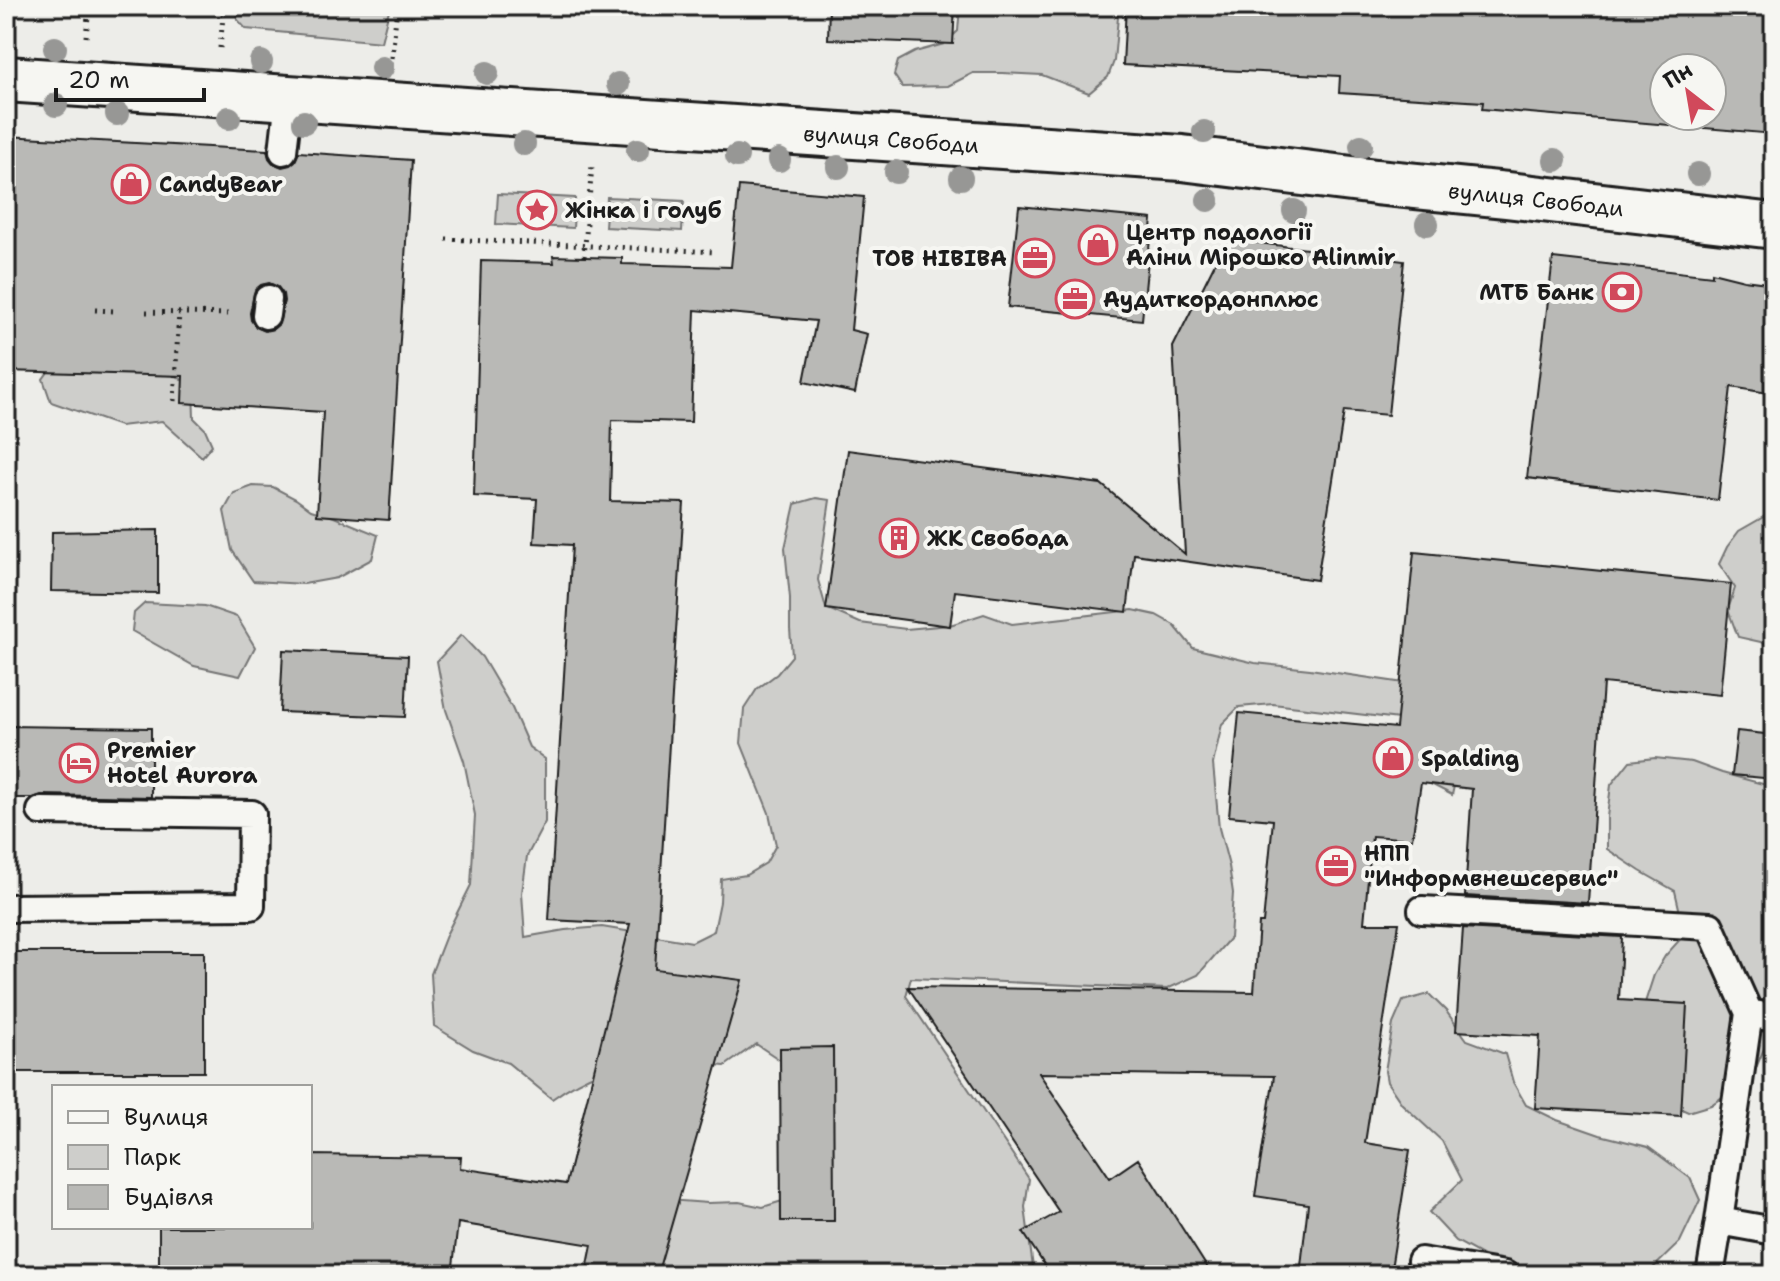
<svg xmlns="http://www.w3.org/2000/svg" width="1780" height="1281" viewBox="0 0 1780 1281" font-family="'Shantell Sans',sans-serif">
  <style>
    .green { fill: #cececb; stroke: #757574; stroke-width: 2 }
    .building { fill: #b9b9b6; stroke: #1c1c1c; stroke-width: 2; fill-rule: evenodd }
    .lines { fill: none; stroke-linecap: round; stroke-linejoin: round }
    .service-casing { stroke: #1c1c1c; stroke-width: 32 }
    .secondary-casing { stroke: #1c1c1c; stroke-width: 50 }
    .path { stroke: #1c1c1c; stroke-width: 5; stroke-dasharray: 2 6; stroke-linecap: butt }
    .service { stroke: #f6f6f2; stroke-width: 26 }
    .secondary { stroke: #f6f6f2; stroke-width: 44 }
    .tree { fill: #979795 }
    .labels { text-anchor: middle; stroke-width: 8; stroke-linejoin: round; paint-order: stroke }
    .street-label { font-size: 22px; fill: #1c1c1c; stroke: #f6f6f2 }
    .poi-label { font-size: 22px; font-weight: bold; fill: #1c1c1c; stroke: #f6f6f2; text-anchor: start }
  </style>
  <rect width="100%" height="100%" fill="#edede9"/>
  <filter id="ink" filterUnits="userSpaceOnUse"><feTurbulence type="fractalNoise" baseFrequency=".0125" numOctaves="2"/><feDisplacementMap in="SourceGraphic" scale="16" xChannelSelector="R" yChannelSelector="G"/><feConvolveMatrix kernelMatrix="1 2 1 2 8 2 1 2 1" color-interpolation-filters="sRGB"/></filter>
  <g filter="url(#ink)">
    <path class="green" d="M238 6H390L381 42 246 29 237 19Z
      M960 6H1119L1114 61 1108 77 1089 93 1042 75 1002 73H973L948 86 902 87 894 75 898 61 915 52 944 44 958 31Z
      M498 194 575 198 573 228 496 224Z
      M607 197 684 201 682 231 605 227Z
      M54 364 175 374 193 389 194 418 205 429 212 445 202 457 162 421 120 426 51 402 43 379Z
      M253 486 273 487 296 499 311 510 334 517 378 535 372 559 337 578 304 584 253 581 232 550 224 511 234 493Z
      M816 498 830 500 818 580 826 608 860 623 906 629 950 625 984 614 1012 624 1133 610 1156 615 1174 625 1193 648 1255 663 1310 669 1437 688 1460 760 1452 795 1425 781 1407 720 1273 704 1239 707 1222 724 1213 764 1219 828 1229 866 1233 893 1230 938 1198 975 1167 989 911 978 906 996 1029 1179 1025 1207 1034 1275H630L668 1200 708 1203 739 1202 763 1207 795 1197 780 1060 756 1044 725 1066C702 1065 679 1061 656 1061 618 1062 582 1077 552 1099L508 1063 473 1050 434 1026 431 974 447 933 471 885 475 815 464 761 446 710 437 661 461 635 482 657 512 708 529 747 545 759V822L527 856 522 893 525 937 565 930 602 927 692 942 714 931 720 902 721 879 746 875 766 863 776 845 769 813 741 743 744 709 757 689 777 674 792 656 790 629V598L785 548 795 504Z
      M1774 511V645L1738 637 1728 610 1735 588 1719 564 1727 547 1739 531Z
      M145 603 205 606 237 617 255 647 240 676 194 666 132 631 134 613Z
      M1655 758 1692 762 1722 773 1774 787V1025L1753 1075 1711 1105 1688 1112 1664 1101 1639 1021 1654 975 1665 956 1685 934 1675 891 1640 871 1607 849V817L1611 785 1630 761Z
      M1429 994 1446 1011 1467 1040 1505 1054 1513 1082 1526 1105 1557 1120 1600 1135 1648 1147 1690 1178 1700 1200 1680 1242 1647 1274 1567 1271 1496 1263 1456 1241 1429 1212 1462 1180 1442 1141 1402 1104 1387 1082 1385 1071 1393 1024 1403 1001Z"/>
    <path class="building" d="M829 6H955L953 44 828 39Z
      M1126 6H1774V134L1482 109 1483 102 1339 93 1340 76 1123 65ZM1664 68H1712V116H1664Z
      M6 136 267 150 269 158 273 163 282 167 290 165 295 161 299 152 411 160 389 520 317 515 323 412 182 403 183 376 6 371ZM269 283 278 287 283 294 284 301 279 324 273 329 265 331 256 327 251 320 250 313 255 290 261 285Z
      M739 186 864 197 851 330 867 334 855 393 804 382 816 321 695 310 691 422 612 420 610 501 684 503 655 969 742 980 657 1275H586L592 1245 458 1223 452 1275H159V1227H310V1155L461 1157 460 1168 566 1184 630 924 549 920 572 545 534 543 537 499 474 496 481 261 554 263 553 256 584 257 622 258V264L731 267Z
      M1019 206 1152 219 1142 320 1008 307Z
      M1227 239 1404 261 1388 415 1344 411 1317 580 1134 554 1127 612 955 591 950 626 826 609 848 450 1101 484 1185 554 1173 347Z
      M1553 258 1712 276V272L1744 280 1774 284V394L1731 387 1718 500 1527 478Z
      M158 530V593L51 591 52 532Z
      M1414 552 1731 584 1720 695 1603 683 1588 903 1465 896 1472 789 1421 783 1412 839 1372 836 1364 923H1399L1365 1143 1410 1150 1390 1275H1300L1308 1204 1255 1196 1274 1076 1039 1073 1110 1178 1138 1159 1212 1275H1051L1023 1232 1059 1212 908 987 1254 992 1259 923H1263L1273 820 1229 816 1239 713 1396 728Z
      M283 650 408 656 405 717 280 712Z
      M6 726 151 728V797L41 795 33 798H6Z
      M1737 731 1774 735V779L1732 775Z
      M1463 928 1622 937 1619 1000 1687 1004 1681 1116 1535 1108 1540 1036 1456 1031Z
      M6 952H204V1072H6Z
      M833 1047 834 1221H781L780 1048Z"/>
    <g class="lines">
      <g class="service-casing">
        <path id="service" d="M283 151 289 99
          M266 315 268 299
          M6 908 251 906 252 814 41 811
          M1422 910 1710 926 1749 1013 1774 1018
          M1719 1221 1749 1013
          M1421 1261 1505 1275
          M1710 1275 1719 1221 1774 1231"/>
      </g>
      <g class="secondary-casing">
        <path id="secondary" d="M6 79 1182 158 1376 182 1507 195 1774 226"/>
      </g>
      <path class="path" d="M86 37 89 6
        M220 48 224 6
        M392 58 397 6
        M446 239 717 252
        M584 257 592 166
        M95 310 115 311
        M146 312 229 314
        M174 401 179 312"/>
      <use href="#service" class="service"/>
      <use href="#secondary" class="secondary"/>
    </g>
    <g class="tree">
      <circle cx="55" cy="48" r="12"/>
      <circle cx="261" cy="62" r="12"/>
      <circle cx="382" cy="68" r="12"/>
      <circle cx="487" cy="73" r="12"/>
      <circle cx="618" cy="84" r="12"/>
      <circle cx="56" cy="105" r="12"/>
      <circle cx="117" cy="114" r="12"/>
      <circle cx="229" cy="118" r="12"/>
      <circle cx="304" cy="122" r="12"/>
      <circle cx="1204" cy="132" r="12"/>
      <circle cx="524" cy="144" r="12"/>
      <circle cx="1361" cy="146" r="12"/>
      <circle cx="638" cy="150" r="12"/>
      <circle cx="737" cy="156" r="12"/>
      <circle cx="779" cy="160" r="12"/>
      <circle cx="1555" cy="160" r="12"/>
      <circle cx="838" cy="167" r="12"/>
      <circle cx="896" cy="172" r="12"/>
      <circle cx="1698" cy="174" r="12"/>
      <circle cx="961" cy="178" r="12"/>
      <circle cx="1208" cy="200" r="12"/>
      <circle cx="1294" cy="211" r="12"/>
      <circle cx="1427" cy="224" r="12"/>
    </g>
  </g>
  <defs>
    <g id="shop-ring" transform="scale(2)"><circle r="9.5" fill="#f6f6f2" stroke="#d1495b" stroke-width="1.5"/><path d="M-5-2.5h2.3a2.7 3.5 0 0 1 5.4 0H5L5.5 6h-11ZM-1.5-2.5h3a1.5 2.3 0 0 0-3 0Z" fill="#d1495b"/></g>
    <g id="sight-ring" transform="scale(2)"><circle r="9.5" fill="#f6f6f2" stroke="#d1495b" stroke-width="1.5"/><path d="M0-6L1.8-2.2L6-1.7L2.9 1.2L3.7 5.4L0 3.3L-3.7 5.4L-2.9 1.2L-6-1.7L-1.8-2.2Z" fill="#d1495b"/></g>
    <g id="office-ring" transform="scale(2)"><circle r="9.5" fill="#f6f6f2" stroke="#d1495b" stroke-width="1.5"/><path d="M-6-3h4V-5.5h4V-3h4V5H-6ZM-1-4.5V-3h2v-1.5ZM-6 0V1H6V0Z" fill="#d1495b"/></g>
    <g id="bank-ring" transform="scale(2)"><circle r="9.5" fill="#f6f6f2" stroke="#d1495b" stroke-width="1.5"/><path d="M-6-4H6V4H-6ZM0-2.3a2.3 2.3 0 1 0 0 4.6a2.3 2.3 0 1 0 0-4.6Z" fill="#d1495b"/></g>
    <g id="building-ring" transform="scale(2)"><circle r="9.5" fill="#f6f6f2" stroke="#d1495b" stroke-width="1.5"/><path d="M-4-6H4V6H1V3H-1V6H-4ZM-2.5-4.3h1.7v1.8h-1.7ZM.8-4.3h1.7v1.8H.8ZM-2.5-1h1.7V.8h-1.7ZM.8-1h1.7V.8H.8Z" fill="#d1495b"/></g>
    <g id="hotel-ring" transform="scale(2)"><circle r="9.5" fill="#f6f6f2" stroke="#d1495b" stroke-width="1.5"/><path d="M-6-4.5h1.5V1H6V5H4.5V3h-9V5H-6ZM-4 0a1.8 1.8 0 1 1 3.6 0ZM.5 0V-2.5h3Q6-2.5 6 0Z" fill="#d1495b"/></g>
  </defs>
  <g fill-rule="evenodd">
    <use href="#shop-ring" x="131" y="184"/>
    <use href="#sight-ring" x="537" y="210"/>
    <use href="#shop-ring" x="1098" y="245"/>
    <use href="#office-ring" x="1035" y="258"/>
    <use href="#bank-ring" x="1622" y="292"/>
    <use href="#office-ring" x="1075" y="299"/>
    <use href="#building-ring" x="899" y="538"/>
    <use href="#shop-ring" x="1393" y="758"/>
    <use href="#hotel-ring" x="79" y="763"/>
    <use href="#office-ring" x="1336" y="866"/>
  </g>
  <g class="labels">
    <g class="street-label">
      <text transform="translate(891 139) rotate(4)" y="8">вулиця Свободи</text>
      <text transform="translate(1536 199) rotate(6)" y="8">вулиця Свободи</text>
    </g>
    <g class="poi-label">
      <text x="159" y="192">CandyBear</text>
      <text x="565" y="218">Жінка і голуб</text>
      <text x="1126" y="240">Центр подології<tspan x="1126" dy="25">Аліни Мірошко Alinmir</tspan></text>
      <text x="1007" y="266" text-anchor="end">ТОВ НІВІВА</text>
      <text x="1594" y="300" text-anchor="end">МТБ Банк</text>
      <text x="1103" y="307">Аудиткордонплюс</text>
      <text x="927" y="546">ЖК Свобода</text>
      <text x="107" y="758">Premier<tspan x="107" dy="25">Hotel Aurora</tspan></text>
      <text x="1421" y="766">Spalding</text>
      <text x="1364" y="861">НПП<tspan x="1364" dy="25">"Информвнешсервис"</tspan></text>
    </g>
  </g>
  <rect width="1780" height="1281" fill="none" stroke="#f6f6f2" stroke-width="32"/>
  <rect x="16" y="16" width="1748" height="1249" fill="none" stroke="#1c1c1c" stroke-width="3" filter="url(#ink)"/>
  <rect x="52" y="1085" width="260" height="144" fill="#f6f6f2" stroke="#9f9f9c" stroke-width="2"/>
  <rect x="68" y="1111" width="40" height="12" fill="#f6f6f2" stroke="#9f9f9c" stroke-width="2"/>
  <text x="124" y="1125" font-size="24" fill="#1c1c1c">Вулиця</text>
  <rect x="68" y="1145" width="40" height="24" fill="#cececb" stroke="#9f9f9c" stroke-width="2"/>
  <text x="124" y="1165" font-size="24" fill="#1c1c1c">Парк</text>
  <rect x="68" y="1185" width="40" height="24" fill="#b9b9b6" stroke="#9f9f9c" stroke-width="2"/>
  <text x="124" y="1205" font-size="24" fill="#1c1c1c">Будівля</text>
  <g transform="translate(1688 92) rotate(329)"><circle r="38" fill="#f6f6f2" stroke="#9f9f9c" stroke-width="2"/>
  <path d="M0-6L14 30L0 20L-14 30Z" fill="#d1495b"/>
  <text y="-12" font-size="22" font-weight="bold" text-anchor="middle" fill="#1c1c1c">Пн</text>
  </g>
  <path d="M56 88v12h148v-12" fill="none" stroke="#1c1c1c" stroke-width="4"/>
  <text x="68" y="88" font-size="24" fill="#1c1c1c" stroke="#f6f6f2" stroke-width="6" paint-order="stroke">20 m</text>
</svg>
